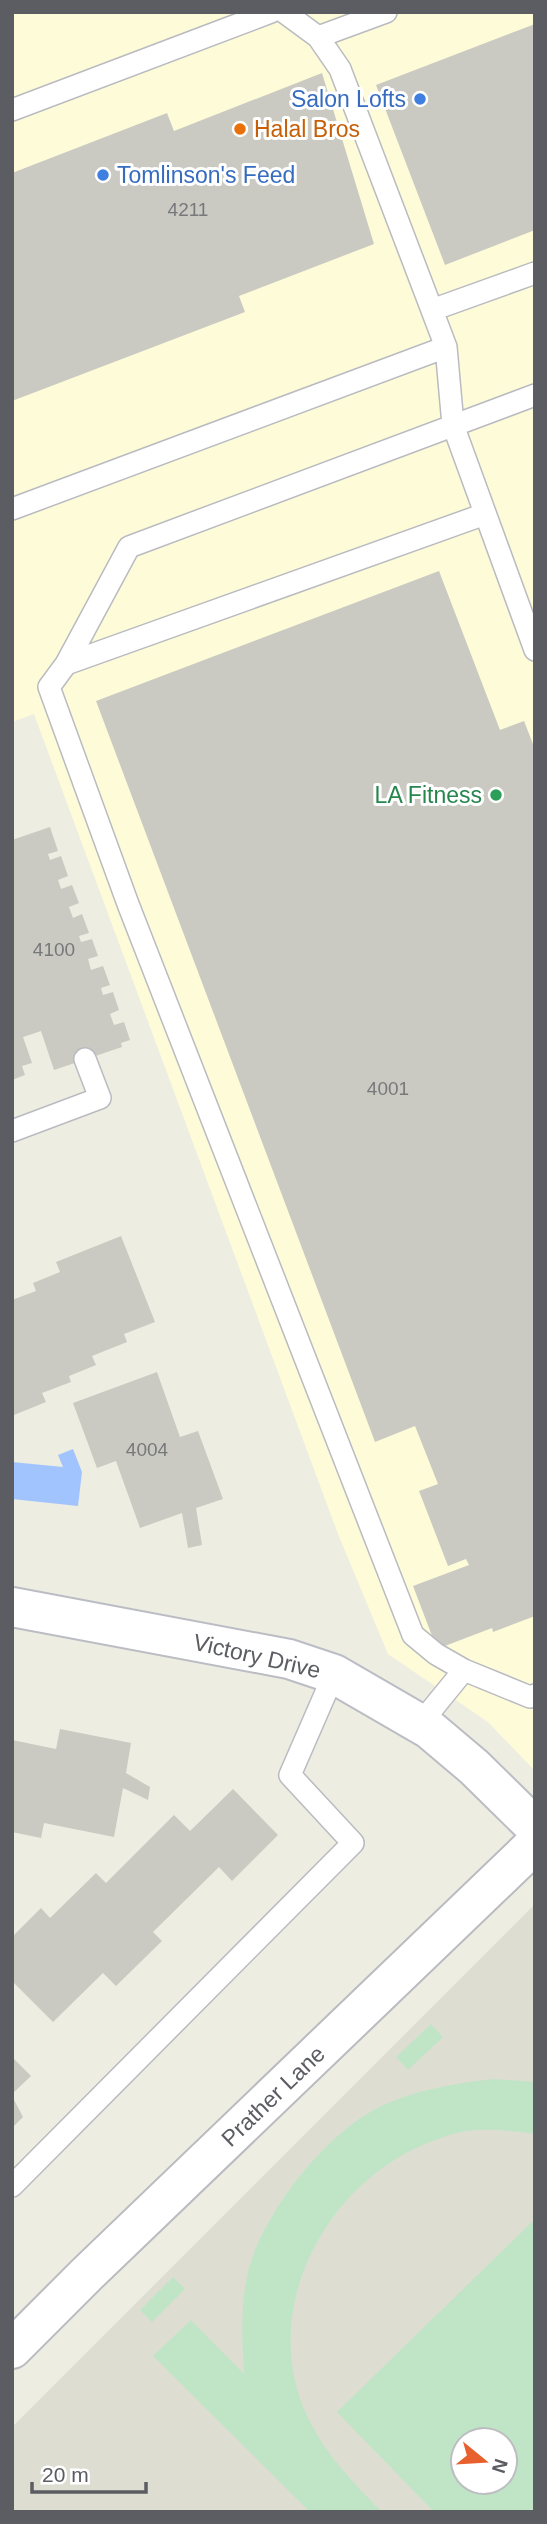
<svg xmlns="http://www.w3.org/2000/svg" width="547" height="2524" viewBox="0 0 547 2524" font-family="Helvetica,sans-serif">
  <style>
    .commercial { fill: #fefcd8 }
    .education { fill: #deddd1; fill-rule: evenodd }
    .green { fill: #bfe5c6; fill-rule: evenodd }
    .water { fill: #a1c4ff }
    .building { fill: #cacac2 }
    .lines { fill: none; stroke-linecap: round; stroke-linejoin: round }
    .lane-casing { stroke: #babbc1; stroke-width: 24 }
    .street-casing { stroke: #babbc1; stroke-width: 42 }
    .secondary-casing { stroke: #bbbdc4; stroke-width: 42 }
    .lane { stroke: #fff; stroke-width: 21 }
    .street { stroke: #fff; stroke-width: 38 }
    .secondary { stroke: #fff; stroke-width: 38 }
    .shop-dot { fill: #3f7fe0; stroke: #fff; stroke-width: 2.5 }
    .food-dot { fill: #e8710a; stroke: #fff; stroke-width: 2.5 }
    .leisure-dot { fill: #2e9e5b; stroke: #fff; stroke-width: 2.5 }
    .labels { text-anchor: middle; stroke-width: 6; stroke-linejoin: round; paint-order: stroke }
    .number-label { font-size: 19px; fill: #77787b }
    .shop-label { font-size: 23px; fill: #366cbe; stroke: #fff; text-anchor: end }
    .food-label { font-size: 23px; fill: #c56008; stroke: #fff; text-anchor: start }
    .leisure-label { font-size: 23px; fill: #27864d; stroke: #fff; text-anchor: end }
    .street-label { font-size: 23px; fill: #5b5d63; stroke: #fff }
  </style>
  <rect width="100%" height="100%" fill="#eeede2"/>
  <path class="commercial" d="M12 12H535V1771L488 1722 388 1654 338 1534 34 714 12 722Z"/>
  <path class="education" d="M535 1904V2512H12V2427ZM463 2440H505V2482H463Z"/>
  <path class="green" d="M431 2024 443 2037 408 2070 396 2057Z
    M494 2079 535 2082V2134C514 2131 487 2128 466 2131 452 2133 438 2139 425 2144 326 2185 260 2307 305 2411 322 2451 352 2481 382 2512H310L153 2356 191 2320 244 2374C242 2338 240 2303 249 2268 264 2214 319 2143 367 2114 405 2091 451 2084 494 2079Z
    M535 2219V2512H434L337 2412ZM463 2440H505V2482H463Z
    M173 2277 185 2289 152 2322 140 2310Z"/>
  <path class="water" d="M73 1449 82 1472 78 1506 12 1499V1462L63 1467 58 1455Z"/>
  <path class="building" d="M535 24V230L445 265 376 85Z
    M322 73 374 244 239 296 245 312 12 401V173L167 113 174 131Z
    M439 571 500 730 524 721 535 749V1616L493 1632 492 1628 437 1649 413 1586 469 1565 466 1559 448 1566 419 1491 438 1484 415 1426 375 1442 96 701Z
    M50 827 58 851 48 854 50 860 61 856 68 876 58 880 61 889 72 885 79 903 69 907 73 918 82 914 89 933 79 936 81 942 92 939 98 956 88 959 91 970 103 966 110 985 101 988 103 995 113 992 119 1010 110 1014 114 1025 124 1022 130 1040 121 1043 122 1047 54 1070 41 1031 23 1037 32 1063 22 1066 25 1075 12 1080V840Z
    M121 1236 155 1322 124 1334 127 1342 92 1356 96 1365 69 1376 71 1382 42 1393 46 1402 14 1415 12 1300 36 1291 33 1283 60 1272 56 1262Z
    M157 1372 180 1437 198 1431 223 1499 196 1508 202 1545 188 1548 182 1513 140 1528 116 1461 97 1468 73 1403Z
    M60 1729 131 1743 126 1773 150 1787 148 1800 123 1788 114 1837 44 1823 41 1838 12 1832V1740L56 1749Z
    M233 1789 278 1835 232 1881 219 1867 153 1932 162 1941 116 1986 103 1973 53 2022 12 1981V1937L41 1908 50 1918 96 1873 106 1883 174 1815 190 1831Z
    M12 2057 31 2076 12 2094Z
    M12 2096 23 2117 14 2126 12 2123Z"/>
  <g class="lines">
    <g class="lane-casing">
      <path id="lane" d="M284 12 318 37 340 69 446 347 453 425 535 650
        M318 37 386 12
        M12 110 271 12
        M432 310 535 273
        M12 509 446 347
        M66 664 129 547 535 395
        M12 1131 100 1098 85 1059
        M464 1670 436 1654 413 1635 128 904 49 687 66 664 485 514
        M420 1724 464 1670 530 1697 535 1695
        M12 2186 353 1843 290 1775 334 1674"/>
    </g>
    <g class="street-casing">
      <path id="street" d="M12 2349 87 2274 535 1844"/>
    </g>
    <g class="secondary-casing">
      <path id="secondary" d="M12 1607 289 1659 334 1674 429 1729 474 1767 535 1827"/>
    </g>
    <use href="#lane" class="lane"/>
    <use href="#street" class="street"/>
    <use href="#secondary" class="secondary"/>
  </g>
  <g class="shop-dot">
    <circle cx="420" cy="99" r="7"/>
    <circle cx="103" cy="175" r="7"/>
  </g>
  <circle class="food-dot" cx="240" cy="129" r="7"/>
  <circle class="leisure-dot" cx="496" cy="795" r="7"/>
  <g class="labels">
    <g class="number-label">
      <text x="188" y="216">4211</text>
      <text x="54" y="956">4100</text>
      <text x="388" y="1095">4001</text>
      <text x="147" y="1456">4004</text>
    </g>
    <g class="shop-label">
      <text x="406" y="107">Salon Lofts</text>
      <text x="117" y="183" text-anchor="start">Tomlinson's Feed</text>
    </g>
    <g class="food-label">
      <text x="254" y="137">Halal Bros</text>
    </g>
    <g class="leisure-label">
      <text x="482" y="803">LA Fitness</text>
    </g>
    <g class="street-label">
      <text transform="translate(257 1656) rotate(13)" y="8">Victory Drive</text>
      <text transform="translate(273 2096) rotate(-44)" y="8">Prather Lane</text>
    </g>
  </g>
  <rect width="547" height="2524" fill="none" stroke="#5b5d63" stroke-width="28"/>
  <g transform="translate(484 2461) rotate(108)"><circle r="33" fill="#ffffff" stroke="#bdbec1" stroke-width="2"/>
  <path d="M0-5L12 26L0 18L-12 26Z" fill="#e8602e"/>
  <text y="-10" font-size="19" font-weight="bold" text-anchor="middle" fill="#5b5d63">N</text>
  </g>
  <path d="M32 2482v10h114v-10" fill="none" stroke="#5b5d63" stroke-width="3.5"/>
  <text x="42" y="2482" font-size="21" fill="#5b5d63" stroke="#ffffff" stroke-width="5" paint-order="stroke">20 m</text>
</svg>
